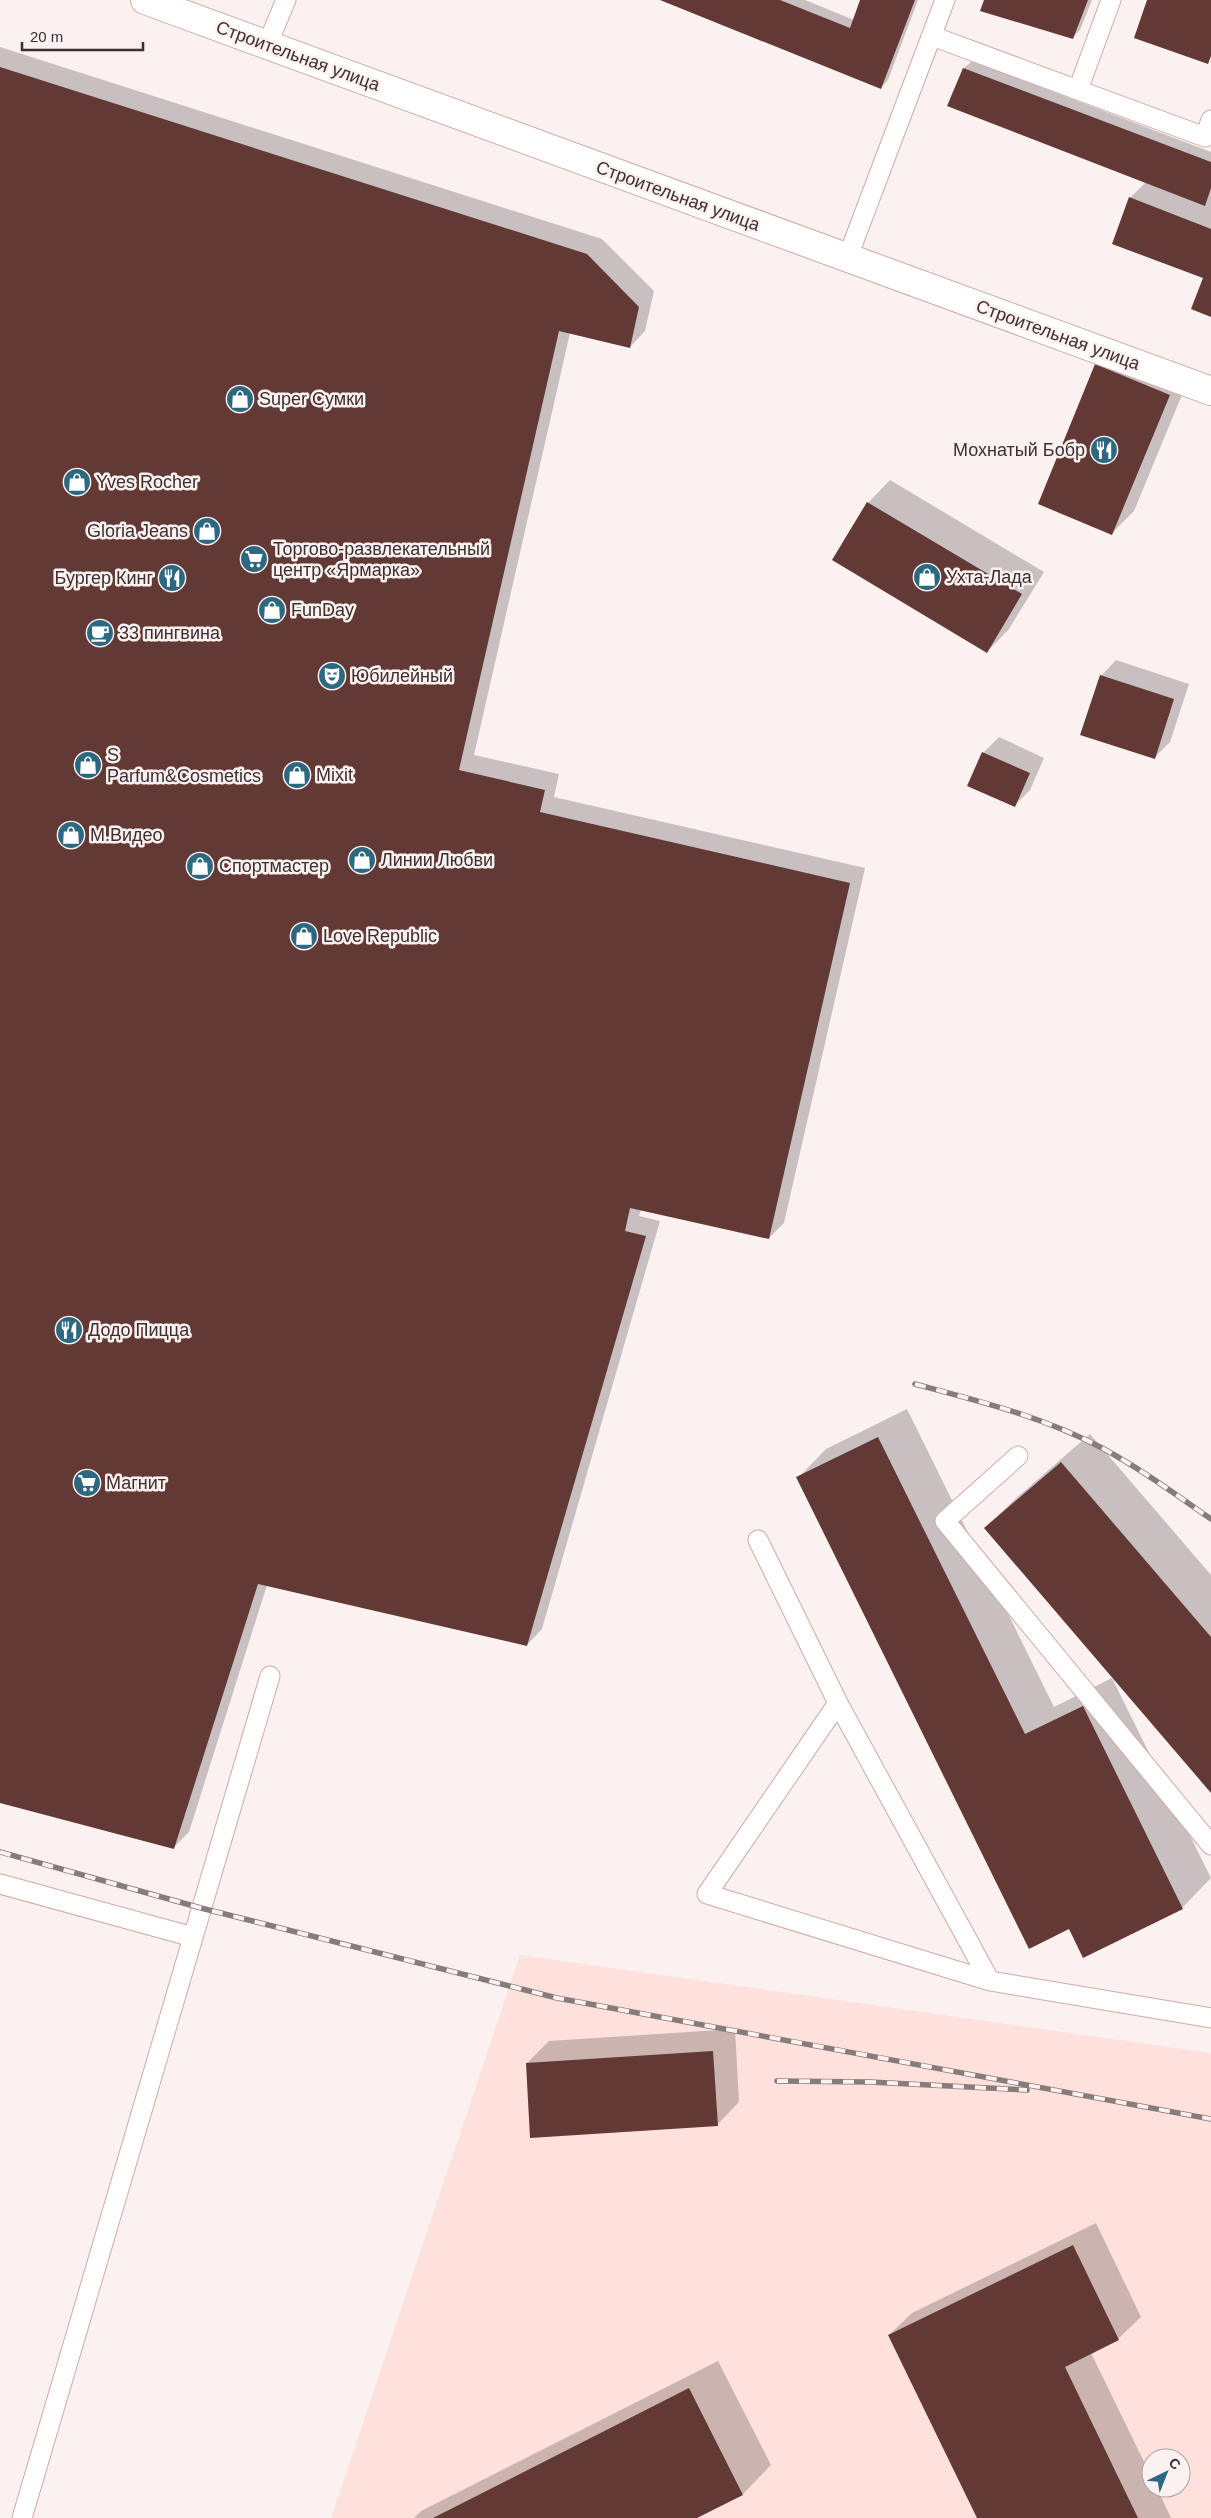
<svg xmlns="http://www.w3.org/2000/svg" width="1211" height="2518" viewBox="0 0 1211 2518" font-family="Helvetica,sans-serif">
  <style>
    .built { fill: #fee0dd; fill-rule: evenodd }
    .shadow { fill: #0003 }
    .building { fill: #623935 }
    .lines { fill: none; stroke-linecap: round; stroke-linejoin: round }
    .service-casing { stroke: #d0aaa5; stroke-width: 21 }
    .minor-casing { stroke: #d0aaa5; stroke-width: 30 }
    .service { stroke: #fff; stroke-width: 19 }
    .minor { stroke: #fff; stroke-width: 28 }
    .rail-casing { stroke: #887c7a; stroke-width: 5.5 }
    .rail { stroke: #faf1f0; stroke-width: 4; stroke-dasharray: 11; stroke-linecap: butt }
    .labels { text-anchor: middle; stroke-width: 5; stroke-linejoin: round; paint-order: stroke }
    .street-label { font-size: 18px; fill: #3e2f2d; stroke: #faf1f0 }
    .poi-label { font-size: 18px; fill: #3e2f2d; stroke: #faf1f0; text-anchor: start }
  </style>
  <rect width="100%" height="100%" fill="#faf1f0"/>
  <path class="built" d="M520 1955 1211 2053V2518H331ZM1151 2458H1181V2488H1151Z"/>
  <path class="shadow" d="M664 0H805L854 20 862 0H918L888 80 881 88Z
    M986 0H1092L1080 30 1073 37Z
    M0 47 602 239 654 291 645 331 630 347 570 333 474 755 559 774 554 797 865 868 784 1223 769 1238 641 1209 639 1216 660 1221 542 1629 527 1645 267 1585 189 1832 174 1847 0 1801Z
    M972 61 1211 152V316L1205 278 1130 198 1146 182 949 105 964 68Z
    M1118 342 1191 373 1134 511 1112 533 1096 365Z
    M890 480 1044 572 1009 629 987 652 868 503Z
    M1116 660 1189 684 1170 742 1154 758 1101 676Z
    M999 737 1044 758 1030 790 1014 806 983 753Z
    M907 1409 1054 1707 1112 1678 1211 1878 1183 1907 1084 1957 1070 1927 798 1478 826 1449Z
    M1090 1434 1211 1575V1791L985 1528 1014 1500Z
    M735 2029 739 2102 717 2125 527 2063 549 2041Z
    M1096 2223 1141 2317 1118 2339 1091 2353 1151 2476V2488H1157L1171 2518H978L889 2335 912 2313Z
    M718 2361 771 2465 743 2494 694 2518H414L421 2511Z"/>
  <path class="building" d="M660 0H780L850 28 860 0H915L881 89Z
    M984 0H1088L1073 39 980 11Z
    M1147 0H1211V56L1208 64 1134 38Z
    M0 67 587 254 639 307 630 348 559 331 459 770 545 790 540 812 850 883 769 1239 630 1208 625 1231 646 1236 527 1646 258 1584 174 1849 0 1803Z
    M963 68 1211 162V188L1205 206 947 106Z
    M1129 197 1211 229V317L1191 309 1203 278 1112 244Z
    M1095 364 1170 395 1112 535 1038 504Z
    M867 502 1022 594 987 653 832 560Z
    M1100 675 1174 699 1155 759 1080 735Z
    M982 752 1030 773 1015 807 967 786Z
    M878 1437 1025 1734 1083 1706 1183 1909 1083 1958 1069 1929 1029 1949 796 1477Z
    M1061 1462 1211 1637V1793L984 1528Z
    M713 2051 718 2126 530 2138 526 2063Z
    M1073 2245 1119 2340 1065 2367 1138 2518H977L888 2335Z
    M689 2388 743 2495 697 2518H433Z"/>
  <g class="lines">
    <g class="service-casing">
      <path id="service" d="M932 36 1205 137 1211 120
        M267 45 286 0
        M1078 90 1111 0
        M847 259 945 0
        M1018 1456 945 1521 1211 1845
        M758 1540 838 1703 990 1981
        M838 1703 707 1894 990 1981 1211 2018
        M0 1884 193 1937
        M22 2518 270 1676"/>
    </g>
    <g class="minor-casing">
      <path id="minor" d="M145 0 1211 391"/>
    </g>
    <use href="#service" class="service"/>
    <use href="#minor" class="minor"/>
    <g class="rail-casing">
      <path id="rail" d="M915 1384C979 1401 1044 1417 1102 1448 1141 1469 1175 1494 1211 1519
        M0 1852 201 1908 557 1998 1211 2119
        M777 2081 870 2082 1027 2090"/>
    </g>
    <use href="#rail" class="rail"/>
  </g>
  <defs>
    <g id="shop-disc" transform="scale(1.4375)"><circle r="9.5" fill="#2c6880" stroke="#faf1f0"/><path d="M-5-2.5h2.3a2.7 3.5 0 0 1 5.4 0H5L5.5 6h-11ZM-1.5-2.5h3a1.5 2.3 0 0 0-3 0Z" fill="#fff"/></g>
    <g id="restaurant-disc" transform="scale(1.4375)"><circle r="9.5" fill="#2c6880" stroke="#faf1f0"/><path d="M-5-6h1v4h1v-4h1v4h1v-4h1v5L-1.5 .5V6h-2V.5L-5-1ZM5-6V6H3V1.5H1.5Q1.5-4 5-6Z" fill="#fff"/></g>
    <g id="supermarket-disc" transform="scale(1.4375)"><circle r="9.5" fill="#2c6880" stroke="#faf1f0"/><path d="M-6-5.5h2.5l.6 2H6L4.5 2H-2.5L-4.4-4H-6ZM-1.5 3.2a1.3 1.3 0 1 0 .1 0ZM3 3.2a1.3 1.3 0 1 0 .1 0Z" fill="#fff"/></g>
    <g id="cafe-disc" transform="scale(1.4375)"><circle r="9.5" fill="#2c6880" stroke="#faf1f0"/><path d="M-5.5-4.5H6V0H3Q3 3.5 0 3.5H-2.5Q-5.5 3.5-5.5 0ZM3-3.2v2h1.7v-2ZM-6 4.5H4V6H-6Z" fill="#fff"/></g>
    <g id="theatre-disc" transform="scale(1.4375)"><circle r="9.5" fill="#2c6880" stroke="#faf1f0"/><path d="M-5-5.5Q0-4 5-5.5V0Q5 5 0 6Q-5 5-5 0ZM-3.3-2.5H-1v1.5H-3.3ZM1-2.5H3.3v1.5H1ZM-2.8 1Q0 5.5 2.8 1Z" fill="#fff"/></g>
  </defs>
  <g fill-rule="evenodd">
    <use href="#shop-disc" x="240" y="399"/>
    <use href="#restaurant-disc" x="1104" y="450"/>
    <use href="#shop-disc" x="77" y="482"/>
    <use href="#shop-disc" x="207" y="531"/>
    <use href="#supermarket-disc" x="254" y="559"/>
    <use href="#shop-disc" x="927" y="577"/>
    <use href="#restaurant-disc" x="172" y="578"/>
    <use href="#shop-disc" x="272" y="610"/>
    <use href="#cafe-disc" x="100" y="633"/>
    <use href="#theatre-disc" x="332" y="676"/>
    <use href="#shop-disc" x="88" y="765"/>
    <use href="#shop-disc" x="297" y="775"/>
    <use href="#shop-disc" x="71" y="835"/>
    <use href="#shop-disc" x="362" y="860"/>
    <use href="#shop-disc" x="200" y="866"/>
    <use href="#shop-disc" x="304" y="936"/>
    <use href="#restaurant-disc" x="69" y="1330"/>
    <use href="#supermarket-disc" x="87" y="1483"/>
  </g>
  <g class="labels">
    <g class="street-label">
      <text transform="translate(298 56) rotate(20)" y="6">Строительная улица</text>
      <text transform="translate(678 196) rotate(20)" y="6">Строительная улица</text>
      <text transform="translate(1058 335) rotate(20)" y="6">Строительная улица</text>
    </g>
    <g class="poi-label">
      <text x="259" y="405">Super Сумки</text>
      <text x="1085" y="456" text-anchor="end">Мохнатый Бобр</text>
      <text x="96" y="488">Yves Rocher</text>
      <text x="188" y="537" text-anchor="end">Gloria Jeans</text>
      <text x="273" y="555">Торгово-развлекательный<tspan x="273" dy="21">центр «Ярмарка»</tspan></text>
      <text x="946" y="583">Ухта-Лада</text>
      <text x="153" y="584" text-anchor="end">Бургер Кинг</text>
      <text x="291" y="616">FunDay</text>
      <text x="119" y="639">33 пингвина</text>
      <text x="351" y="682">Юбилейный</text>
      <text x="107" y="761">S<tspan x="107" dy="21">Parfum&amp;Cosmetics</tspan></text>
      <text x="316" y="781">Mixit</text>
      <text x="90" y="841">М.Видео</text>
      <text x="381" y="866">Линии Любви</text>
      <text x="219" y="872">Спортмастер</text>
      <text x="323" y="942">Love Republic</text>
      <text x="88" y="1336">Додо Пицца</text>
      <text x="106" y="1489">Магнит</text>
    </g>
  </g>
  <g transform="translate(1166 2473) rotate(43)"><circle r="24" fill="#faf1f0" stroke="#afa3a2"/>
  <path d="M0-4L9 19L0 12L-9 19Z" fill="#2c6880"/>
  <text y="-8" font-size="14" font-weight="bold" text-anchor="middle" fill="#3e2f2d">С</text>
  </g>
  <path d="M22 42v8h121v-8" fill="none" stroke="#3e2f2d" stroke-width="2.5"/>
  <text x="30" y="42" font-size="15" fill="#3e2f2d" stroke="#faf1f0" stroke-width="4" paint-order="stroke">20 m</text>
</svg>
